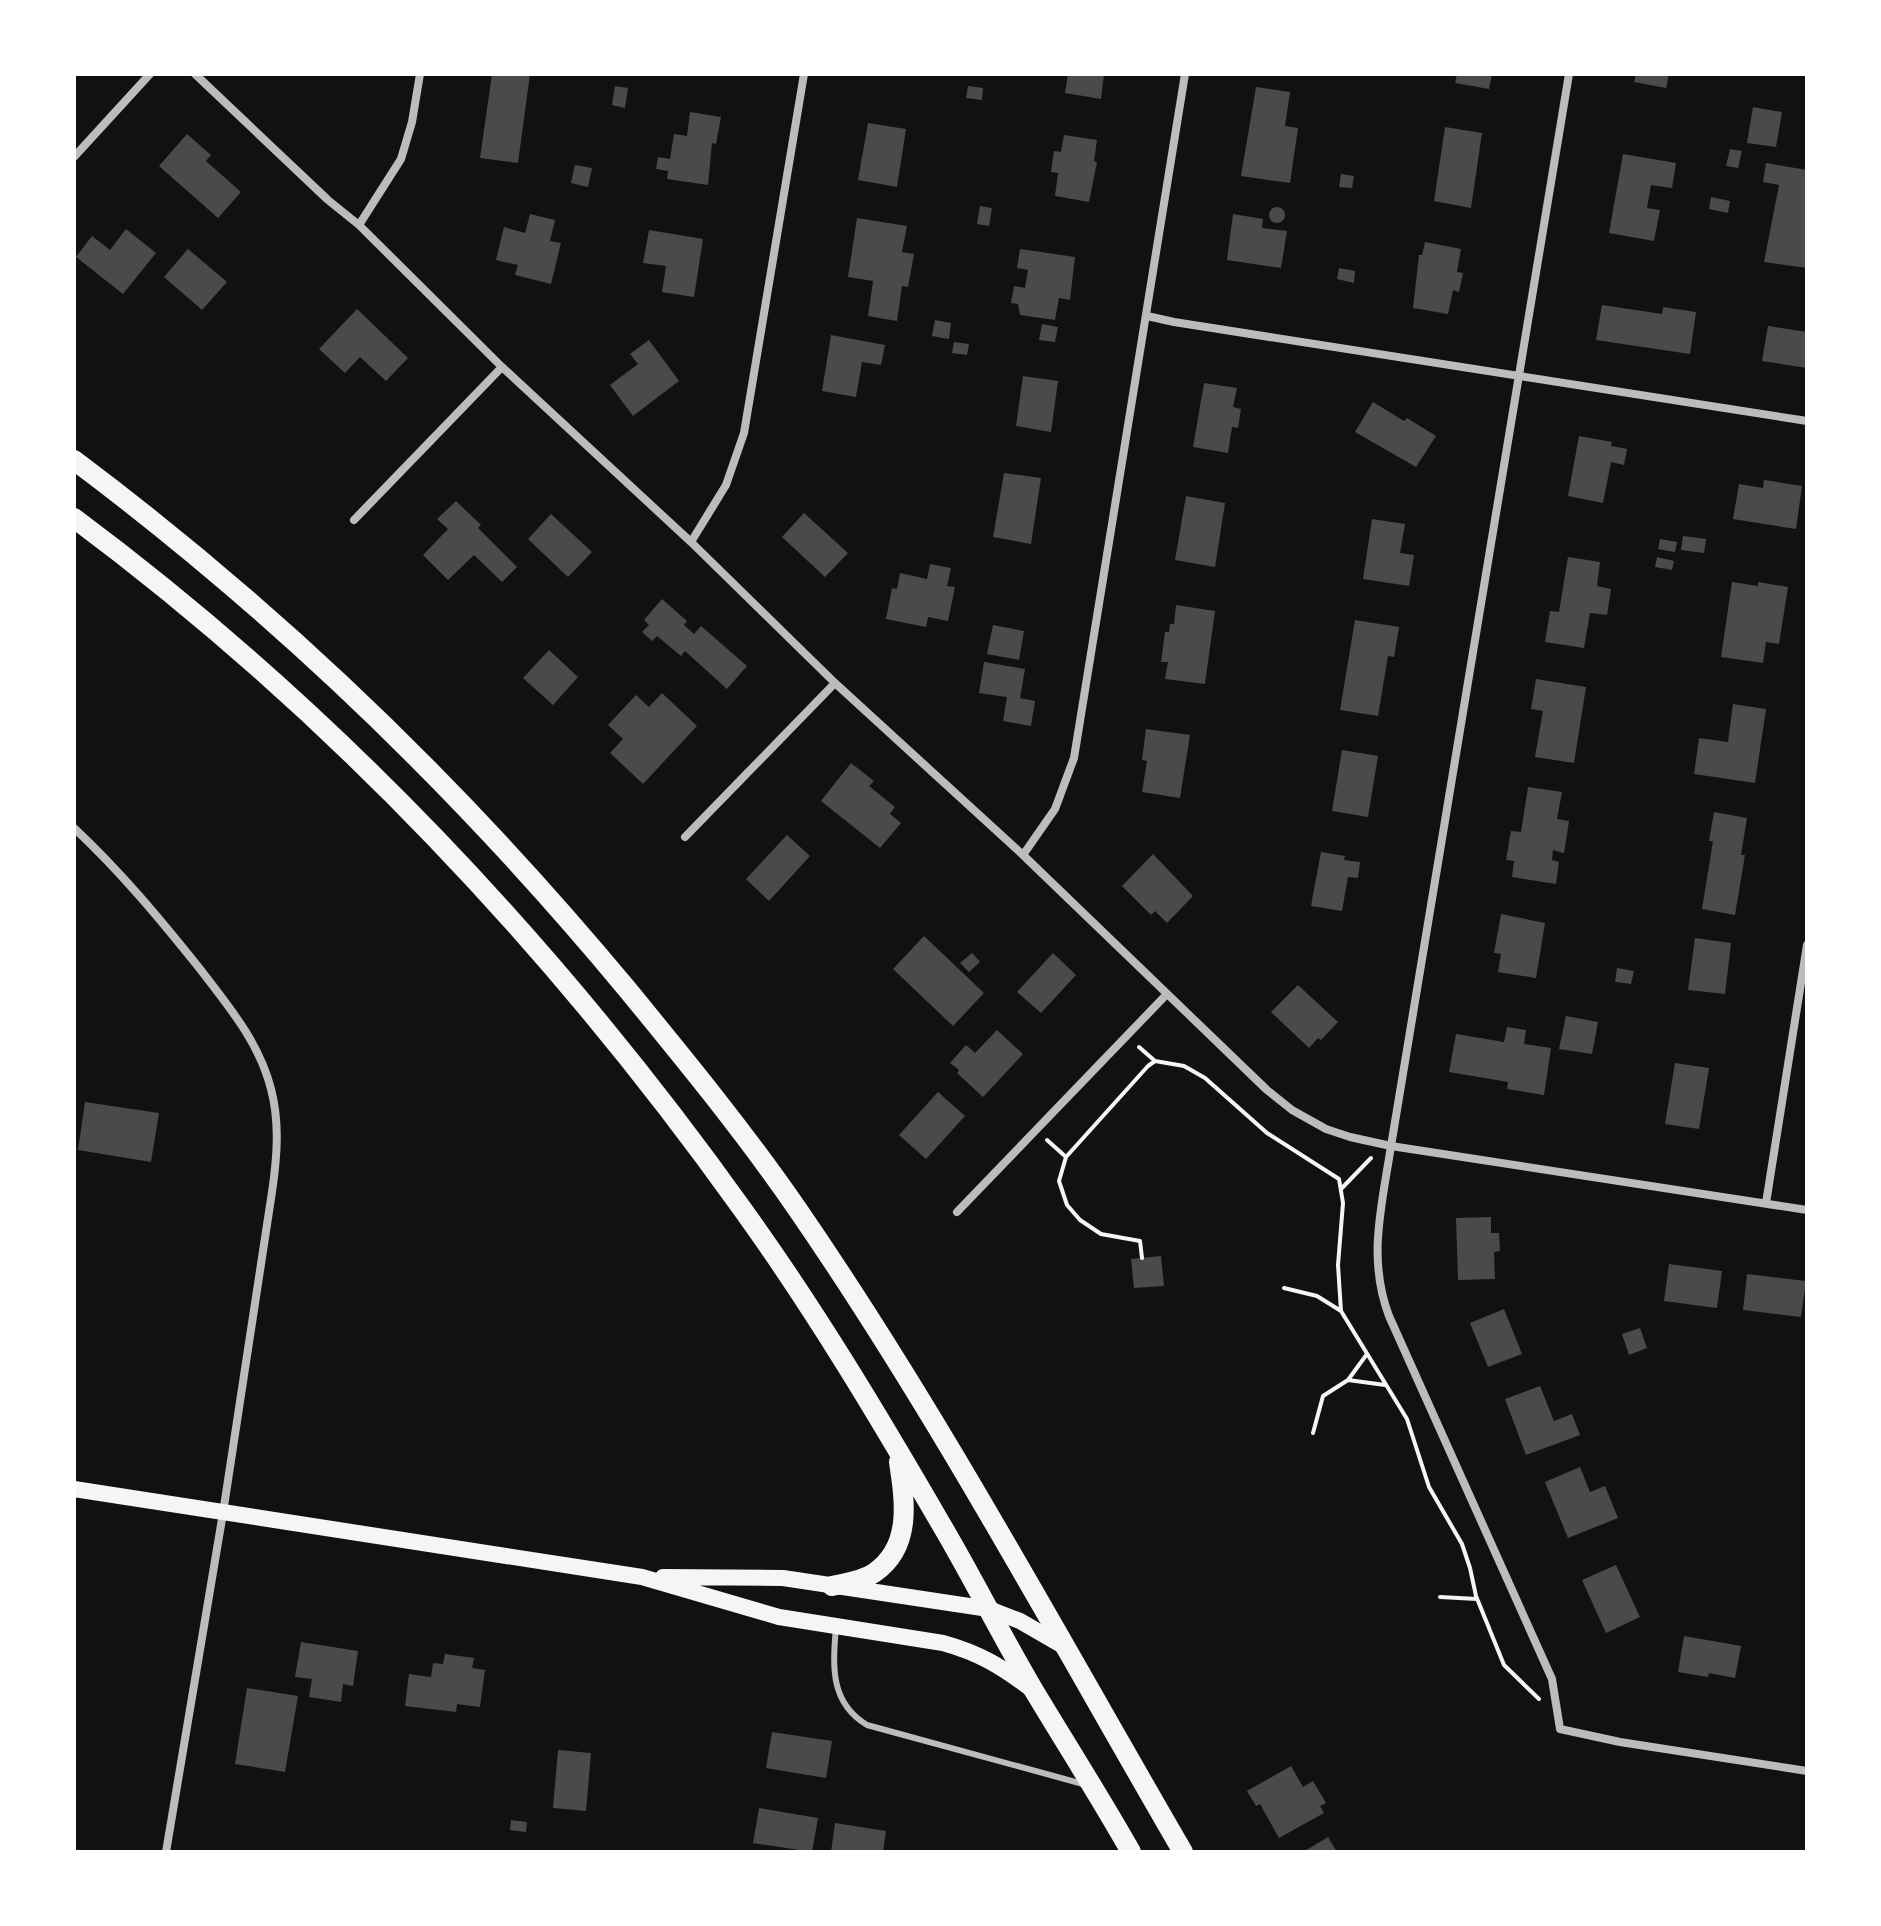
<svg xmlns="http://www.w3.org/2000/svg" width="1881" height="1926" viewBox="0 0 1881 1926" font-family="'Times New Roman',serif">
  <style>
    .building { fill: #4a4a4a }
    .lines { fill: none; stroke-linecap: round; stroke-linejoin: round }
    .path { stroke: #f5f5f5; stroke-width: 4 }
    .service { stroke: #bcbcbc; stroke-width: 6 }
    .minor { stroke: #bcbcbc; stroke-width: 8 }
    .secondary { stroke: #f5f5f5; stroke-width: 16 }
    .primary { stroke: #f5f5f5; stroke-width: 20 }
  </style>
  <rect width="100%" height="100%" fill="#111"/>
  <path class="building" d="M492 74H530L518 163 480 158Z
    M1068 74H1104L1101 99 1065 93Z
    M1457 74H1492L1489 89 1455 83Z
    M1636 74H1669L1666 88 1634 82Z
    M615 86 628 88 625 108 612 105Z
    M968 86 983 88 982 100 966 98Z
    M1256 87 1290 92 1285 126 1298 128 1290 183 1241 176Z
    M1753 107 1782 112 1776 147 1747 143Z
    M690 112 721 117 716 144 712 143 708 185 667 179 668 171 656 169 658 157 670 159 674 134 687 136Z
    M868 123 906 129 897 187 858 180Z
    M1445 127 1482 133 1471 208 1434 201Z
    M187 134 211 155 206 161 241 192 218 218 159 166Z
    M1064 135 1097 140 1094 161 1097 162 1089 202 1055 196 1058 173 1051 172 1054 151 1061 152Z
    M1730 149 1742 151 1738 168 1726 166Z
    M1623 154 1676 163 1672 188 1651 185 1647 208 1660 210 1654 241 1609 233Z
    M1766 163 1807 170V268L1764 262 1779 185 1763 182Z
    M575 165 592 168 588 187 571 183Z
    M1341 174 1354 176 1352 188 1339 187Z
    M1711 197 1730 201 1728 213 1709 209Z
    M980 206 992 208 989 226 977 224Z
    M1269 215a8 8 0 1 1 16 0a8 8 0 1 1-16 0Z
    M530 214 555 220 550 241 561 243 551 284 515 275 518 265 496 260 504 227 525 233Z
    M1233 214 1263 219 1262 228 1287 231 1281 268 1227 260Z
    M857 218 907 226 902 252 914 254 908 287 902 286 897 321 868 316 873 281 848 277Z
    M126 229 156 253 123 294 76 257 92 236 110 250Z
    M649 230 703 239 694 297 662 292 666 266 643 263Z
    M1425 242 1461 249 1457 272 1463 273 1459 292 1453 290 1448 314 1413 308 1419 255H1422Z
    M188 249 227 282 202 310 164 277Z
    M1020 249 1075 257 1070 300 1059 298 1055 320 1020 315 1018 304 1011 303 1014 286 1025 288 1028 270 1017 268Z
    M1339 268 1355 271 1354 283 1337 279Z
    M1602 305 1662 314 1663 307 1696 312 1690 354 1596 340Z
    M357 309 408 358 386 381 360 357 345 373 319 349Z
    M935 320 951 323 949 339 932 336Z
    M1042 324 1058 327 1055 342 1039 340Z
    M1768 326 1807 332V368L1762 361Z
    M831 335 885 345 881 365 862 362 856 397 822 391Z
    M649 340 679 381 633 416 610 385 638 364 630 354Z
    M954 342 969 344 967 355 952 353Z
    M1023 376 1058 381 1051 432 1016 426Z
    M1204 383 1237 388 1233 407 1241 409 1238 428 1232 427 1228 453 1193 447Z
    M1373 402 1404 421 1407 418 1436 436 1416 467 1355 432Z
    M1579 436 1612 442 1611 446 1627 449 1624 465 1611 462 1603 503 1568 496Z
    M1004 473 1041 478 1031 544 993 537Z
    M1764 480 1802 486 1796 529 1733 519 1739 484 1763 488Z
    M1186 496 1225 503 1215 567 1175 560Z
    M456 501 481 525 478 528 517 567 502 582 474 555 448 580 423 555 448 529 437 519Z
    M804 513 848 553 825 577 782 537Z
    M551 514 592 552 568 577 528 539Z
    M1372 519 1405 524 1400 553 1414 555 1409 586 1363 579Z
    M1683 536 1706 539 1704 553 1681 550Z
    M1660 539 1677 542 1675 552 1658 549Z
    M1568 557 1600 562 1597 586 1611 589 1607 615 1590 613 1584 648 1545 642 1550 611 1559 612Z
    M1657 557 1674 561 1672 570 1655 567Z
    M930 564 951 568 947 586 955 587 948 621 928 617 926 627 886 619 892 588 897 589 900 573 927 579Z
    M1732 582 1758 586V582L1788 587 1779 644 1766 642 1763 663 1721 657Z
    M662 599 687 621 684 625 694 634 701 626 747 666 727 689 685 651 681 656 657 636 652 641 642 632 649 625 644 620Z
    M1176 605 1215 611 1205 684 1165 679 1168 662H1161L1165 632H1169L1170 624H1174Z
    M1355 620 1399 627 1394 657 1388 656 1378 716 1340 710Z
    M993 625 1024 631 1019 660 987 654Z
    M549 650 578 677 553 705 523 678Z
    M984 662 1025 669 1020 698 1035 701 1031 726 1003 721 1007 697 979 693Z
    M1536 679 1586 687 1574 763 1535 757 1543 711 1531 709Z
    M662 693 697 726 643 784 610 753 623 739 608 725 636 695 649 707Z
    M1733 704 1766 709 1755 783 1694 774 1699 738 1728 742Z
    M1146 729 1190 735 1180 798 1142 792 1147 761 1142 760Z
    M1342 750 1378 756 1368 817 1332 811Z
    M851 763 874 781 869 786 895 807 890 814 901 823 880 848 821 801Z
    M1528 787 1562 792 1557 819 1569 821 1564 853 1553 850 1552 860 1559 862 1556 884 1512 877 1514 861 1506 860 1511 831 1521 832Z
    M1714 812 1747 818 1741 855H1745L1735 915 1702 909 1713 841H1709Z
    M787 835 810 856 769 901 746 879Z
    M1321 852 1345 856 1344 860 1360 862 1358 878 1348 877 1342 911 1311 906Z
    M1153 854 1193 896 1167 923 1155 911 1151 915 1122 886Z
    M1501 914 1545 923 1536 978 1498 972 1501 954 1494 953Z
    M924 936 984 993 953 1026 893 969Z
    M1695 938 1731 943 1725 994 1688 990Z
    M972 953 980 962 969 972 960 963Z
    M1053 953 1076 975 1041 1013 1017 992Z
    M1617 968 1634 971 1631 984 1615 982Z
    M1298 985 1338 1022 1321 1040 1318 1038 1309 1048 1271 1012Z
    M1566 1016 1598 1022 1592 1054 1559 1049Z
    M1507 1027 1526 1030 1524 1044 1551 1048 1544 1095 1507 1089 1508 1082 1449 1072 1456 1034 1504 1042Z
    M997 1030 1023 1054 983 1097 957 1073 959 1070 950 1063 966 1045 975 1053Z
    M1675 1063 1709 1068 1699 1129 1665 1124Z
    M938 1092 965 1116 926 1159 899 1135Z
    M85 1102 159 1113 151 1162 78 1150Z
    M1491 1217V1233H1499L1500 1251 1494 1252 1495 1279 1458 1280 1456 1218Z
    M1161 1256 1164 1286 1134 1288 1131 1259Z
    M1669 1264 1722 1271 1717 1308 1664 1301Z
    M1747 1274 1806 1281 1801 1317 1743 1310Z
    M1504 1309 1522 1354 1488 1367 1470 1323Z
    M1640 1328 1647 1348 1629 1355 1622 1334Z
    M1540 1386 1554 1421 1572 1414 1580 1435 1526 1455 1505 1399Z
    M1580 1467 1590 1492 1605 1486 1618 1518 1568 1538 1545 1482Z
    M1616 1565 1640 1617 1606 1633 1582 1580Z
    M1684 1636 1741 1646 1735 1678 1709 1673 1708 1677 1678 1672Z
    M301 1642 358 1651 353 1686 343 1684 341 1702 309 1697 312 1679 295 1677Z
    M445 1654 474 1658 472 1668 485 1670 480 1707 457 1704 456 1712 405 1706 409 1674 431 1677 433 1663 443 1664Z
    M247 1688 298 1696 285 1772 235 1764Z
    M772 1732 832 1741 826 1778 766 1768Z
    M558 1750 591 1753 586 1811 553 1808Z
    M1291 1766 1303 1787 1313 1781 1326 1803 1320 1806 1324 1813 1279 1838 1260 1804 1256 1806 1247 1791Z
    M759 1808 818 1818 812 1852 753 1843Z
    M511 1820 527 1822 526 1832 510 1830Z
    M835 1823 886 1831 883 1852H831Z
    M1328 1837 1337 1852H1303Z"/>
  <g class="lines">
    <path class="path" d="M1139 1047 1155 1061
      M1047 1140 1066 1157
      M1342 1188 1371 1158
      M1142 1258 1140 1241 1101 1234 1080 1220 1067 1205 1059 1181 1066 1157 1148 1066 1155 1061 1184 1066 1205 1078 1267 1133 1339 1179 1343 1203 1338 1265 1341 1311 1407 1419 1429 1487 1462 1544 1470 1568 1476 1596 1504 1665 1539 1699
      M1284 1288 1317 1296 1341 1311
      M1348 1380 1385 1385
      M1313 1433 1323 1396 1348 1380 1367 1354
      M1440 1597 1477 1599"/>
    <path class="service" d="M836 1626C833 1665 829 1702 867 1725L1083 1784"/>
    <path class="minor" d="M195 74 328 200 359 225 502 367 691 542 835 683 1023 855 1267 1090 1292 1110 1326 1129 1350 1137 1391 1146 1807 1210
      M1569 74 1391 1146C1382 1205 1367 1258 1389 1316L1552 1679 1560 1729 1620 1742 1807 1771
      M74 157 150 74
      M359 225 401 159 412 122 420 74
      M1147 316 1174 322 1807 421
      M354 520 502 367
      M691 542 726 485 744 433 804 74
      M74 828C121 872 160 919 200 969 229 1007 259 1042 271 1089 280 1123 277 1158 272 1192L223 1513 166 1852
      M685 837 835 683
      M1023 855 1055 809 1074 758 1185 74
      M1766 1203 1807 945
      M957 1212 1166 995"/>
    <path class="secondary" d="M74 1489 642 1577 779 1617 943 1643C979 1653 1001 1666 1031 1689
      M663 1577 783 1578 989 1609 1020 1621 1065 1647"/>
    <path class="primary" d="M74 460C281 615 462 790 627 989 686 1061 745 1133 798 1210 939 1415 1058 1637 1183 1852
      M74 518C332 710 556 948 743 1210 815 1310 879 1417 941 1524 973 1578 1001 1635 1033 1689 1066 1744 1100 1797 1131 1852
      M832 1586C845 1583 862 1581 874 1573 912 1547 905 1502 899 1462"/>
  </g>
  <rect width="1881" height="1926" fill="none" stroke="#ffffff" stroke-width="152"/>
</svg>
